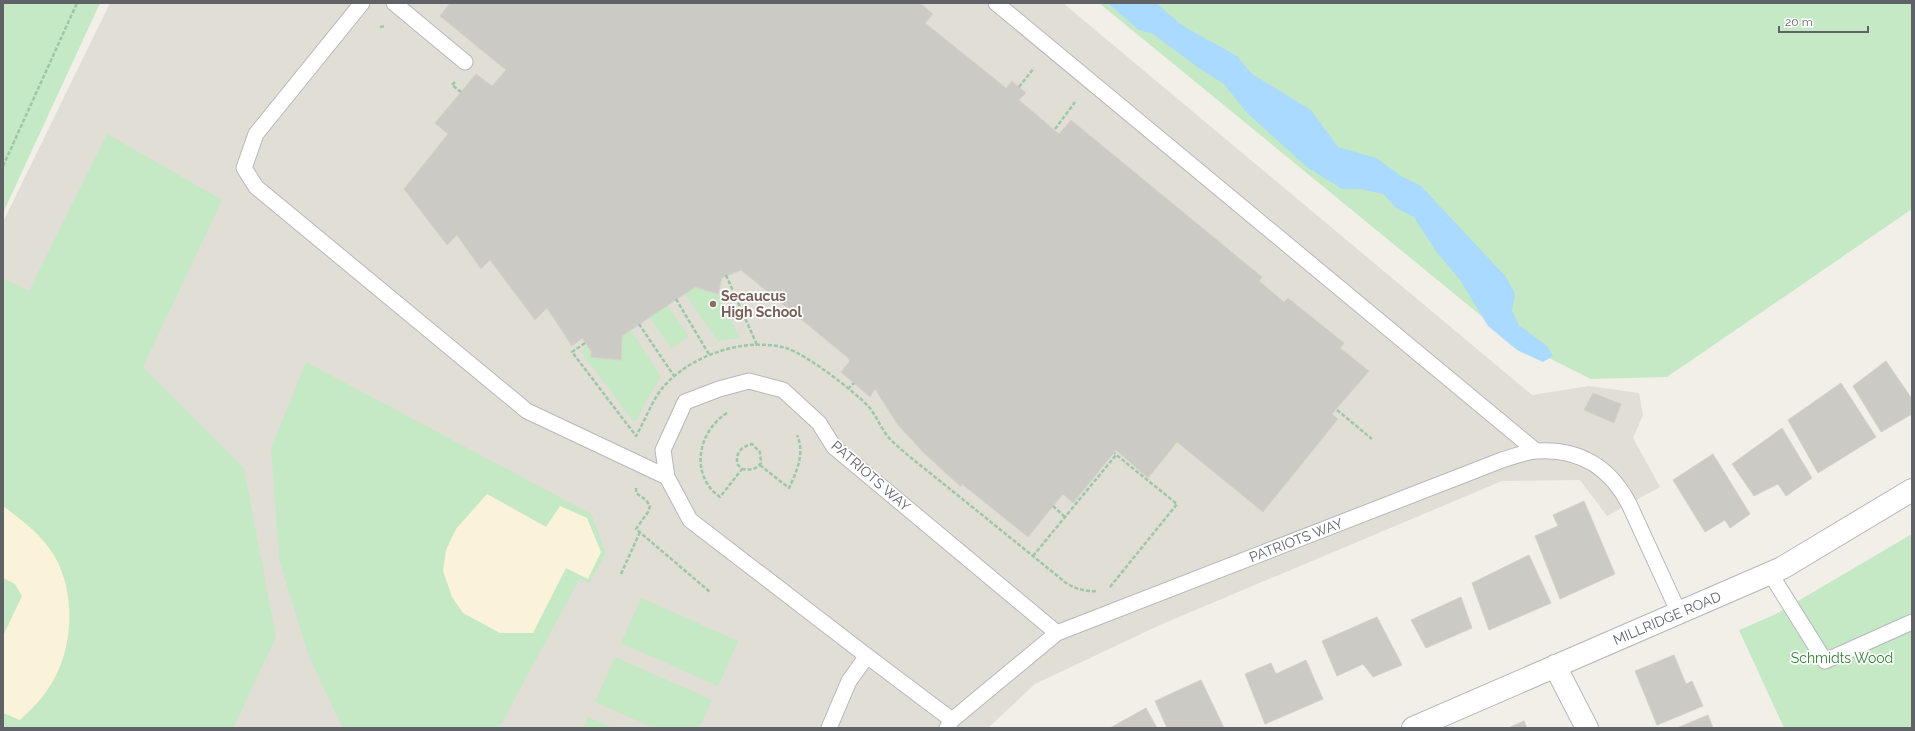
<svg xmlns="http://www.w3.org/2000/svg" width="1915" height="731" viewBox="0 0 1915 731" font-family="Raleway,sans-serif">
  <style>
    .education { fill: #e1ded6 }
    .green { fill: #c5e8c5 }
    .sand { fill: #fbf3d9 }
    .water { fill: #aadaff }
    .building { fill: #cccac5; stroke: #d6d1c6 }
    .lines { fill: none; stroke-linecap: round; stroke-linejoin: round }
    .lane-casing { stroke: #b5b8bc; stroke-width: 17 }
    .street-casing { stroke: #b5b8bc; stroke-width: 24 }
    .path { stroke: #9cc7a9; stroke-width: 2.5; stroke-dasharray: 4 2; stroke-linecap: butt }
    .lane { stroke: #fff; stroke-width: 15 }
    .street { stroke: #fff; stroke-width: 22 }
    .education-dot { fill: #8d6e63; stroke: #fff; stroke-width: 1.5 }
    .labels { text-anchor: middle; stroke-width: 3.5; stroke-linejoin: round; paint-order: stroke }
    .education-label { font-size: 14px; font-weight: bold; fill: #785e54; stroke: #fff; text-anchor: start }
    .street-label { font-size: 14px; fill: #5f6368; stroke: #fff }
    .park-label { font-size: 14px; fill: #348238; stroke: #fff }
  </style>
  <rect width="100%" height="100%" fill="#f1efe8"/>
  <path class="education" d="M110 3H1063L1532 395 1589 386 1639 393 1643 415 1633 438 1660 487 1607 516 1580 480 1502 481 1160 625 1035 684 988 728H3V222Z"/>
  <path class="green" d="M3 3H100L3 213Z
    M1099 3H1912V209L1667 377 1591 379 1507 337Z
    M107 134 222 200 143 367 244 468 276 637 233 728H3V278L29 291Z
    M695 287 718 294 740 338 718 341 685 294Z
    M667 305 689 337 671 348 649 317Z
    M631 330 661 377 646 401 637 420 633 421 581 352 587 347 591 351V357L620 360 622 336Z
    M306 362 591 514 606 553 589 583 580 578 499 728H343L309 657 279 559 271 448Z
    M1912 534V728H1784L1739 630 1774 615Z
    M641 598 738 641 718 686 621 643Z
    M615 657 712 700 699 728H654L595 702Z
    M588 717 613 728H583Z"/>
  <path class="sand" d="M487 494 546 527 560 506 587 518 601 552 588 579 566 568 533 633H500L463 613 452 597 443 571 446 550 456 529Z
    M3 506C22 520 43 536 55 557 78 598 73 659 43 696 36 705 28 712 20 720L3 713V636L22 596 15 584 3 578Z"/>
  <path class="water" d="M1108 3H1156L1183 26 1237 56 1252 74 1311 110 1338 147 1376 158 1401 176 1421 186 1506 277 1515 294 1512 311 1519 325 1548 347 1553 356 1543 362 1517 350 1488 326 1460 280 1435 250 1414 217 1396 208 1383 194 1360 189H1342L1307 167 1247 113 1224 84 1199 68 1153 34 1139 30Z"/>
  <path class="building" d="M450 3H920L933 14 925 23 1006 88 1012 81 1026 93 1019 100 1059 134 1071 120 1262 277 1259 281 1284 302 1288 298 1344 343 1340 348 1369 371 1332 414 1338 419 1263 512 1177 442 1148 478 1116 450 1073 503 1063 494 1028 537 962 484 961 487 924 453 898 425 875 389 870 397 841 372 850 361 847 357 741 270 722 278 718 294 695 287 622 336 621 360 591 357V351L582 338 572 346 547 308 535 320 490 260 481 269 457 235 447 245 404 189 448 134 435 123 476 74 492 86 506 70 440 16Z
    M1886 361 1912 399V414L1881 432 1853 386Z
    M1841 383 1876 437 1818 473 1788 420Z
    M1593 393 1621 404 1614 423 1584 410Z
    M1782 428 1812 478 1786 496 1778 484 1754 496 1732 464Z
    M1713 454 1750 514 1730 528 1725 520 1705 532 1673 480Z
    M1584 501 1615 574 1560 599 1535 536 1558 526 1553 515Z
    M1529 555 1551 603 1489 630 1472 583Z
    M1461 597 1472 628 1426 648 1411 620Z
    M1377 617 1402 665 1373 677 1363 664 1337 676 1322 641Z
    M1674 655 1686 684 1692 681 1703 706 1657 725 1635 671Z
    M1306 660 1323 699 1265 724 1245 674 1271 663 1276 674Z
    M1201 680 1224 728H1167L1155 701Z
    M1146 708 1157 728H1110Z
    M1708 715 1713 728H1677Z
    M1524 721 1527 728H1508Z"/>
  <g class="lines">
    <g class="lane-casing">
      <path id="lane" d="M362 3 256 134 244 168 256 187 527 411 667 477
        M394 3 465 62
        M996 3 1536 451
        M1770 573 1825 661 1912 622
        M952 720 867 656 690 520 667 477 663 450 685 402 719 389 749 381 783 390 819 423 834 447 1057 633
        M829 728 849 681 867 656
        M947 728 952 720 1057 633 1502 460C1513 457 1524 452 1536 451 1579 448 1610 467 1629 504L1679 613"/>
    </g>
    <g class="street-casing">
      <path id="street" d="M1555 666 1587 728
        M1413 728 1782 568 1912 490"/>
    </g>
    <path class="path" d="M380 27 386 26
      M455 82 452 85 461 92
      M1019 87 1034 68
      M1055 129 1075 102
      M3 166 77 3
      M726 275 757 345
      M676 299 710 356
      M639 324 674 376
      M585 343 572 352 636 436C646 419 653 397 666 384 694 354 746 337 786 348 806 354 854 391 869 407 878 418 882 432 893 442 911 459 932 474 951 490 990 521 1028 552 1066 583 1076 589 1086 592 1098 591
      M848 389 854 383
      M1337 410 1372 439
      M727 413C698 431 689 475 720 497L742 469 737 464C736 452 741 447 752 444L760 452 761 463C756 470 750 470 742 469
      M760 465 789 488C797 471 805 453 797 435
      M636 488V493L646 500 650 506 648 512 636 529 710 592
      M1053 506 1065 517
      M1033 556 1116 455
      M621 574 640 532
      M1110 587 1177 504 1114 453"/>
    <use href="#lane" class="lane"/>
    <use href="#street" class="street"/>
  </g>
  <circle class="education-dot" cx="713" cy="304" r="4"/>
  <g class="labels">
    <g class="education-label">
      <text x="721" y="301">Secaucus<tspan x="721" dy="16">High School</tspan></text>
    </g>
    <g class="street-label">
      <text transform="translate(871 476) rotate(41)" y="5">PATRIOTS WAY</text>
      <text transform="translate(1296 540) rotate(-21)" y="5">PATRIOTS WAY</text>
      <text transform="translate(1667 618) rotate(-23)" y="5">MILLRIDGE ROAD</text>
    </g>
    <g class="park-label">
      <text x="1842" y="663">Schmidts Wood</text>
    </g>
  </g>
  <rect width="1915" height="731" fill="none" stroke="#5f6368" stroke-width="8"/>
  <path d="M1779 26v6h89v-6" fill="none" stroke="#5f6368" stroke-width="2"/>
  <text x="1785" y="26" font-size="12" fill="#5f6368" stroke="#ffffff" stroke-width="3" paint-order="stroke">20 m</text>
</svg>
